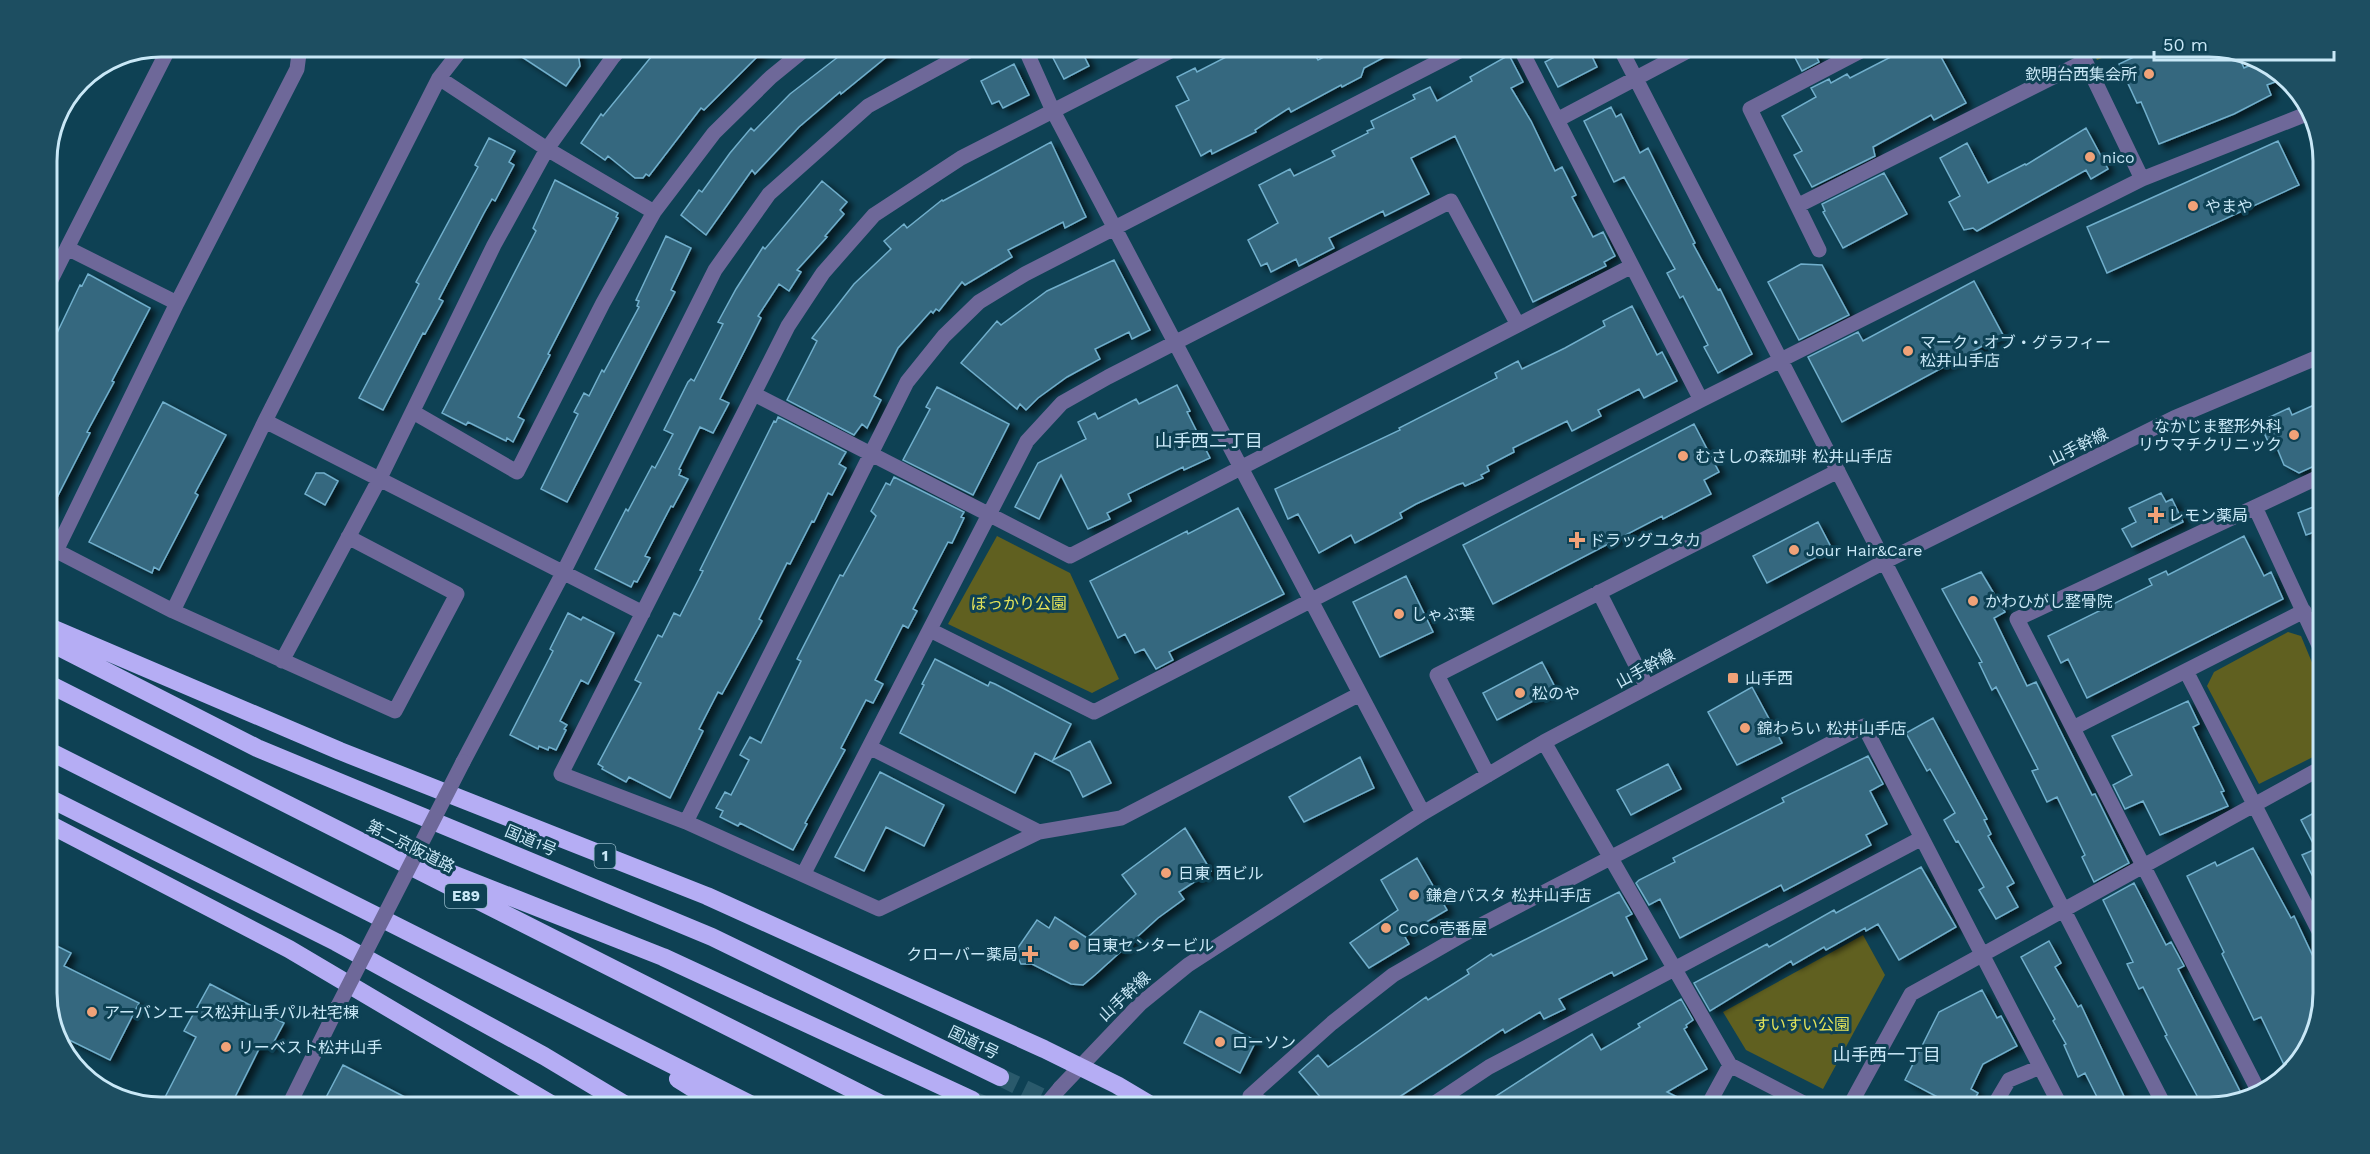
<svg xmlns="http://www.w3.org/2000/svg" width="2370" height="1154" viewBox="0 0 2370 1154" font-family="'Work Sans','Noto Sans JP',sans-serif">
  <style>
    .green { fill: #606020 }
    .building { fill: #34687f; stroke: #71afcc; stroke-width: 1.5; filter: url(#shadow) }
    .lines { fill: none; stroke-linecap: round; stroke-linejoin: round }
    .highway-tunnel { stroke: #2a5a6c; stroke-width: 18; stroke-dasharray: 18 9; stroke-linecap: butt }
    .minor { stroke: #6e6899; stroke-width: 15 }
    .highway { stroke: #b5adf4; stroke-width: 18 }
    .minor-bridge { stroke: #6e6899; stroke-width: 15 }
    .poi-dot { fill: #f0a278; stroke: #0e4154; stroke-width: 2 }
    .labels { text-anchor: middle; stroke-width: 6; stroke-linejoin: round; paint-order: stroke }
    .shield { fill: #0e4154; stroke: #91b6c6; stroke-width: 1.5 }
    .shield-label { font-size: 15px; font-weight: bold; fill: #c9e8f7 }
    .poi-label { font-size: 16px; fill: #c9e8f7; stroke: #0e4154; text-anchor: start }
    .street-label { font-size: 16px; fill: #c9e8f7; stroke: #0e4154 }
    .park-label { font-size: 16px; fill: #e3e359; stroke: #0e4154 }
    .neighbourhood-label { font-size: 18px; fill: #c9e8f7; stroke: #0e4154 }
    .rim { fill: none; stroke: #c9e8f7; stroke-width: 3 }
  </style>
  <defs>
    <filter id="shadow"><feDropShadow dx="6" dy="4" stdDeviation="3" flood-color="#0009"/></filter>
  </defs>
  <rect width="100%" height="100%" fill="#0e4154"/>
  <path class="green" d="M2091 47H2128L2097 60Z
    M997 536 1070 573 1119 679 1092 693 948 624Z
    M2288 632 2301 636 2323 689V752L2259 784 2207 686 2214 672Z
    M1863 935 1885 975 1823 1089 1746 1050 1723 1012Z"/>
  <path class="building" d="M505 46H577L580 66 566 86Z
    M660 46H768L704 110 701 108 649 176 646 174 643 178H635L608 156 605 160 581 143 601 114 603 116Z
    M869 46H900L841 94 840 92 799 127 755 174 752 170 706 235 681 215 699 190 702 192 730 153 751 128 754 131 790 94 847 50 852 57Z
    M1063 46H1079L1089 66 1064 79 1051 54Z
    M1233 46H1310L1318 60 1345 46H1405L1364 68 1361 77 1342 87 1341 85 1291 112 1289 108 1255 130 1256 132 1212 154 1211 150 1201 156 1176 106 1189 100 1177 77 1195 68 1197 72 1236 52Z
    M1562 46H1587L1597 67 1558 87 1545 62 1564 52Z
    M1789 46H1811L1819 62 1802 71Z
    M1912 46H1935L1966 103 1934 120 1931 115 1873 147 1875 156 1812 187 1794 155 1802 151 1782 116 1816 97 1811 88 1829 79 1831 83 1847 74 1850 78Z
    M2157 46H2209L2237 53 2244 68 2262 60 2283 79 2267 85 2271 95 2234 114 2159 144 2141 102 2137 103 2119 64Z
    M1509 55 1523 82 1511 88 1531 121 1555 171 1562 167 1576 195 1572 197 1593 237 1603 232 1615 256 1604 262 1606 266 1533 302 1455 136 1411 158 1429 194 1385 216 1383 211 1329 238 1334 248 1299 266 1296 259 1271 272 1267 263 1261 266 1248 240 1278 223 1259 185 1290 169 1294 176 1335 156 1332 151 1368 133 1367 131 1374 128 1371 121 1415 99 1413 95 1430 87 1437 101 1472 81 1470 77Z
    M1014 64 1029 95 1003 108 999 101 992 104 981 81Z
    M1611 107 1616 117 1621 114 1640 153 1648 148 1695 243 1693 244 1718 290 1720 289 1752 354 1718 373 1704 347 1708 345 1683 296 1680 298 1667 273 1675 269 1624 177 1614 182 1584 121Z
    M2086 128 2108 169 2091 179 2086 170 1977 231 1973 228 1964 230 1949 202 1960 196 1940 158 1967 143 1988 183 2025 164 2026 165Z
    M489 138 515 151 509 162 514 165 495 201 492 199 484 213 439 299 443 301 425 334 423 333 383 410 359 398 419 284 416 282 478 167 475 165Z
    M2278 141 2299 185 2107 273 2087 227Z
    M1051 142 1086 217 1065 228 1063 222 1008 250 1012 257 965 285 962 282 939 311 936 309 933 313 931 311 898 348 874 396 881 400 867 428 862 424 854 435 787 400 817 341 812 338 854 284 891 249 884 241 904 224 907 228 942 200 943 201Z
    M1884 173 1907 214 1843 248 1823 212 1825 211 1822 204Z
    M555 180 618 213 616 217 618 218 548 354 550 355 518 417 524 420 513 442 507 438 506 441 468 422 466 425 442 413 536 231 533 228Z
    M822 181 847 202 840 210 844 214 825 236 827 237 797 270 801 272 789 291 779 284 758 316 761 318 720 399 729 403 713 433 700 427 679 469 681 470 679 475 688 479 673 507 671 506 645 556 650 558 637 582 634 581 631 587 595 569 626 509 628 511 652 466 655 468 673 434 664 430 688 382 691 379 694 381 723 324 718 322 736 289 763 247 765 249Z
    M666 236 691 248 671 290 675 292 567 502 541 489 578 414 574 412 584 393 589 396 602 370 604 372 639 307 637 306 639 301 636 300Z
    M1114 260 1150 330 1132 339 1129 332 1095 349 1100 359 1067 377 1038 398 1026 410 1020 404 1017 409 961 363 997 321 1001 325 1047 291Z
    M1801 264 1822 265 1849 315 1799 340 1768 282Z
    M88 274 150 308 112 381 114 382 87 432 90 433 47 517V354L80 285 82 286Z
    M1974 281 2003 335 1842 422 1808 357 1858 332 1863 341Z
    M1632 306 1657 355 1662 352 1677 381 1644 398 1639 389 1598 410 1601 416 1572 431 1567 421 1513 448 1514 452 1487 466 1489 471 1481 475 1483 478 1465 486 1463 483 1457 485 1416 504 1400 513 1402 518 1355 543 1351 535 1319 553 1298 514 1288 519 1275 489 1400 430 1399 428 1497 378 1495 373 1518 361 1522 369 1565 348 1605 326 1603 321Z
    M1177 385 1190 411 1187 412 1210 458 1184 470 1183 467 1128 494 1131 501 1107 513 1110 519 1088 529 1061 475 1039 519 1015 507 1038 463 1086 439 1078 422 1095 413 1098 419 1136 399 1139 404Z
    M937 387 1009 424 973 495 903 460 930 409 926 407Z
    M2323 401V462L2299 473 2284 465 2277 448 2272 450 2259 422 2289 408 2292 415Z
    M163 402 226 435 195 493 198 495 159 570 154 567 152 573 89 542Z
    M778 417 846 452 839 464 846 468 832 495 828 493 814 522 812 521 790 564 787 563 759 619 762 621 722 694 718 692 699 729 703 731 670 798 629 777 626 782 602 769 603 767 598 764 641 683 635 680 658 635 662 637 674 613 680 616 703 571 700 570 774 421 776 422Z
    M1694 424 1719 472 1704 480 1711 494 1663 519 1662 516 1493 604 1463 545Z
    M316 473H324L338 481 325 505 305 494Z
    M894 477 964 512 961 517 964 518 952 543 948 542 913 609 917 611 908 628 903 625 875 680 883 684 873 703 866 700 841 748 845 750 805 823 807 824 793 850 740 823 738 826 720 817 723 811 716 808 725 792 731 795 749 760 740 755 750 737 761 743 801 661 797 659 840 575 843 576 876 516 871 511 886 483 890 485Z
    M2161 493 2166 502 2172 499 2183 522 2132 547 2122 529 2136 522 2129 508Z
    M2323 503V529L2306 535 2298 513Z
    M1238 508 1284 594 1169 652 1173 660 1156 669 1144 649 1135 653 1125 634 1118 638 1090 581 1187 531 1188 534Z
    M1818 522 1832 549 1767 583 1753 556Z
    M2244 536 2264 576 2271 572 2283 599 2087 698 2068 659 2061 663 2048 636 2152 585 2149 579 2166 571 2168 575Z
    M1981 572 2005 612 1994 618 2027 686 2036 682 2092 795 2095 794 2129 863 2094 882 2082 857 2085 855 2057 797 2047 802 2032 771 2038 769 1996 687 1992 690 1979 663 1982 662 1942 589Z
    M1406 576 1433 632 1380 657 1353 602Z
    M568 613 581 620 583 617 614 633 588 684 581 680 560 721 567 725 564 729 566 730 556 750 549 747 548 750 539 746 538 749 510 735 553 651 550 649Z
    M935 659 988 686 990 682 995 684 1071 724 1053 760 1090 741 1111 783 1083 797 1070 771 1035 753 1015 793 900 733 924 685 922 684Z
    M1542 662 1556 689 1497 720 1483 693Z
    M1752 687 1782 743 1737 765 1708 712Z
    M2188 701 2199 724 2193 727 2224 791 2221 792 2228 806 2160 835 2143 801 2125 809 2113 785 2132 775 2112 736Z
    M1933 718 1987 819 1984 820 1991 834 1988 836 2014 883 2007 887 2018 907 1996 919 1979 890 1984 887 1958 841 1956 842 1944 820 1955 813 1930 769 1927 771 1906 733Z
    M1868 756 1883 784 1870 791 1887 824 1866 835 1871 845 1784 891 1781 885 1680 938 1660 899 1649 905 1636 883 1639 880 1675 862 1673 858 1784 802 1782 798Z
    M1360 757 1374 788 1304 822 1289 797Z
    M1668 764 1681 789 1631 815 1617 790Z
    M880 772 944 805 924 846 886 827 864 871 835 857Z
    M2323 808V897L2302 855 2316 849 2301 820Z
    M1185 828 1211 871 1179 892 1184 899 1158 918 1095 975 1083 985 1071 984 1032 964H1021L1015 952 1037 920 1049 928 1055 917 1087 938 1136 894 1122 875Z
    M2253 848 2291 918 2294 916 2324 980V993L2312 1043 2287 1071 2261 1017 2254 1020 2222 954 2224 952 2187 876 2215 862 2217 866Z
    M1417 858 1447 910 1404 935 1409 944 1369 968 1350 943 1398 910 1381 880Z
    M1921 867 1956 927 1899 960 1878 924 1866 931 1865 928 1826 950 1824 947 1793 965 1791 961 1710 1011 1694 983 1767 944 1769 947 1834 910 1836 913Z
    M2134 883 2166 945 2171 942 2184 966 2178 969 2243 1097 2203 1107 2165 1036 2167 1035 2143 987 2139 989 2127 964 2133 962 2103 900Z
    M1619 892 1632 914 1626 917 1647 959 1614 976 1612 972 1559 999 1565 1009 1544 1019 1540 1012 1505 1033 1503 1029 1384 1107H1344L1336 1097 1327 1105 1299 1072 1318 1055 1328 1067 1426 997 1428 1000 1469 974 1467 970 1491 954 1493 956Z
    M47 941 71 953 64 966 139 1003 110 1060 59 1035 47 1001Z
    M2049 941 2061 963 2055 967 2078 1007 2081 1005 2129 1107H2102L2085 1073 2078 1077 2064 1045 2066 1044 2053 1021 2055 1019 2021 957Z
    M210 984 284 1023 270 1049 261 1045 230 1107H160L196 1037 184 1031Z
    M1982 990 1997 1018 2001 1016 2017 1046 1983 1064 1971 1089 1978 1093 1970 1107H1964L1949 1099 1947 1102 1905 1080 1939 1012Z
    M1681 999 1693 1020 1686 1025 1687 1027 1684 1029 1707 1069 1667 1092 1697 1107H1479L1592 1034 1601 1050 1640 1027 1638 1024Z
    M1200 1011 1256 1041 1240 1073 1184 1043Z
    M343 1065 424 1107H321Z"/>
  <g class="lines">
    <path class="highway-tunnel" d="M1000 1077 1062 1107
      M972 1100 990 1107"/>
    <path class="minor" d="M1024 46 1053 111 1423 813
      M1180 46 961 158 874 215 823 273 788 326 561 774 686 822 879 909 1039 832 1121 818 1360 694
      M1519 46 1701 400
      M1619 46 2165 1107
      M2078 46 2142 179
      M439 78 547 149 654 212
      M1557 120 1697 46
      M1799 205 2085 61
      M67 248 170 46
      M1819 250 1750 109 1870 46
      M47 288 67 248 177 303 56 551
      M177 303 297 69 300 46
      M754 394 1070 556 1632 266
      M413 412 517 472 603 303 654 212 714 133 771 77 809 46
      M265 421 643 613
      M2255 507 2323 654
      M47 546 173 611 395 711 457 594 348 537
      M1599 592 1647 687
      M173 611 265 421 439 78 464 46
      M930 630 1094 712 1701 400 2142 179 2309 113
      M282 661 380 478 494 245 547 149 613 57 623 46
      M2186 671 2323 939
      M2073 728 2304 611
      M1544 742 1730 1065 1811 1107
      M869 747 1039 832
      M463 762 564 571 715 270 769 194 868 106 978 46
      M1488 775 1437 675 1838 471
      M686 822 907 382 944 336 979 302 1025 274 1469 46
      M804 873 1027 441 1062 403 1108 377 1451 201 1518 325
      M1060 1088 1140 1004 1188 965 1423 813 1544 742 1884 562 2174 418 2323 355
      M2259 1092 2017 619 2323 475
      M288 1107 338 1006
      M1271 1107 1250 1096 1332 1023 1393 975 1464 934 1864 726 2061 1107
      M1429 1107 1489 1067 1922 838
      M1707 1107 1730 1065
      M1849 1107 1911 994 2323 767
      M1993 1107 2009 1080 2040 1067"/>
    <path class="highway" d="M47 626 340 751 707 896 1044 1049 1117 1085 1154 1107
      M47 641 257 748 712 937 1000 1077
      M47 683 887 1107
      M47 750 756 1107
      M47 797 336 942 544 1056 629 1107
      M47 823 289 949 556 1107
      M420 861 663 957 972 1100
      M678 1079 723 1107"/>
    <path class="minor-bridge" d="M338 1006 463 762
      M1044 1107 1060 1088"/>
  </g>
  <g class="poi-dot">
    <circle cx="2149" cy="74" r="6"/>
    <circle cx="2090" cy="157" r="6"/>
    <circle cx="2193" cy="206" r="6"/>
    <circle cx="1908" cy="351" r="6"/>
    <circle cx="2294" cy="435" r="6"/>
    <circle cx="1683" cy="456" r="6"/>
    <path d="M2153 506h6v6h6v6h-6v6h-6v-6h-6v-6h6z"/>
    <path d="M1574 531h6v6h6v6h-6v6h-6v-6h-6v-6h6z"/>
    <circle cx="1794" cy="550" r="6"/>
    <circle cx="1973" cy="601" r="6"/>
    <circle cx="1399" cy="614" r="6"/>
    <rect x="1727" y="672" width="12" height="12" rx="3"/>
    <circle cx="1520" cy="693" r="6"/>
    <circle cx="1745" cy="728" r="6"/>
    <circle cx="1166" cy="873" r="6"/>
    <circle cx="1414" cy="895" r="6"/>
    <circle cx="1386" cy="928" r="6"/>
    <circle cx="1074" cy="945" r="6"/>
    <path d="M1027 945h6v6h6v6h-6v6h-6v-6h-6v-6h6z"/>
    <circle cx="92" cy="1012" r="6"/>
    <circle cx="1220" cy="1042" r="6"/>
    <circle cx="226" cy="1047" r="6"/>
  </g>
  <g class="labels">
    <g class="shield">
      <rect x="594.5" y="844" width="21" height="24" rx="4.5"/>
      <rect x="445" y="884" width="42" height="24" rx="4.5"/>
    </g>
    <g class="shield-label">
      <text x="605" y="861">1</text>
      <text x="466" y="901">E89</text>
    </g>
    <g class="poi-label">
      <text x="2137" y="80" text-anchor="end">欽明台西集会所</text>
      <text x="2102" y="163">nico</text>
      <text x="2205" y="212">やまや</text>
      <text x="1920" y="348">マーク・オブ・グラフィー<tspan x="1920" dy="18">松井山手店</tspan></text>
      <text x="2282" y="432" text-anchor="end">なかじま整形外科<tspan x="2282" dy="18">リウマチクリニック</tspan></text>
      <text x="1695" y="462">むさしの森珈琲 松井山手店</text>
      <text x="2168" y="521">レモン薬局</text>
      <text x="1589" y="546">ドラッグユタカ</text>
      <text x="1806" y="556">Jour Hair&amp;Care</text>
      <text x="1985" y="607">かわひがし整骨院</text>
      <text x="1411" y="620">しゃぶ葉</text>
      <text x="1745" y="684">山手西</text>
      <text x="1532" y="699">松のや</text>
      <text x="1757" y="734">錦わらい 松井山手店</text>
      <text x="1178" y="879">日東 西ビル</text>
      <text x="1426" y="901">鎌倉パスタ 松井山手店</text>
      <text x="1398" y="934">CoCo壱番屋</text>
      <text x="1086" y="951">日東センタービル</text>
      <text x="1018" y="960" text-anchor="end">クローバー薬局</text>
      <text x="104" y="1018">アーバンエース松井山手パル社宅棟</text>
      <text x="1232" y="1048">ローソン</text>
      <text x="238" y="1053">リーベスト松井山手</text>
    </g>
    <g class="street-label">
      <text transform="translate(2078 446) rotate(-26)" y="6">山手幹線</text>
      <text transform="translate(1645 668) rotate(-28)" y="6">山手幹線</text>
      <text transform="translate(531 840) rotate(23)" y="6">国道1号</text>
      <text transform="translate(411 846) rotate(27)" y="6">第二京阪道路</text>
      <text transform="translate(1124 996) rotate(-43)" y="6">山手幹線</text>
      <text transform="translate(974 1042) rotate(26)" y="6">国道1号</text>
    </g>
    <g class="park-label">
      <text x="1019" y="609">ぽっかり公園</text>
      <text x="1802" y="1030">すいすい公園</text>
    </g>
    <g class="neighbourhood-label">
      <text x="1209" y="447">山手西二丁目</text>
      <text x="1887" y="1061">山手西一丁目</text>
    </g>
  </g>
  <path d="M0 0H2370V1154H0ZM161 57H2209A104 104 0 0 1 2313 161V993A104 104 0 0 1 2209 1097H161A104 104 0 0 1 57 993V161A104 104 0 0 1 161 57Z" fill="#1d4e61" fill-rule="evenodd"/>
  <path class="rim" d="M161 57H2209A104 104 0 0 1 2313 161V993A104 104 0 0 1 2209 1097H161A104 104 0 0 1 57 993V161A104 104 0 0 1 161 57Z"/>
  <path d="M2154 51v9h180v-9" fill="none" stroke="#c9e8f7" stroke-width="3"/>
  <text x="2163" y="51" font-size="18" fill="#c9e8f7" stroke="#0e4154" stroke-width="4.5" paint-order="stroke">50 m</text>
</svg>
